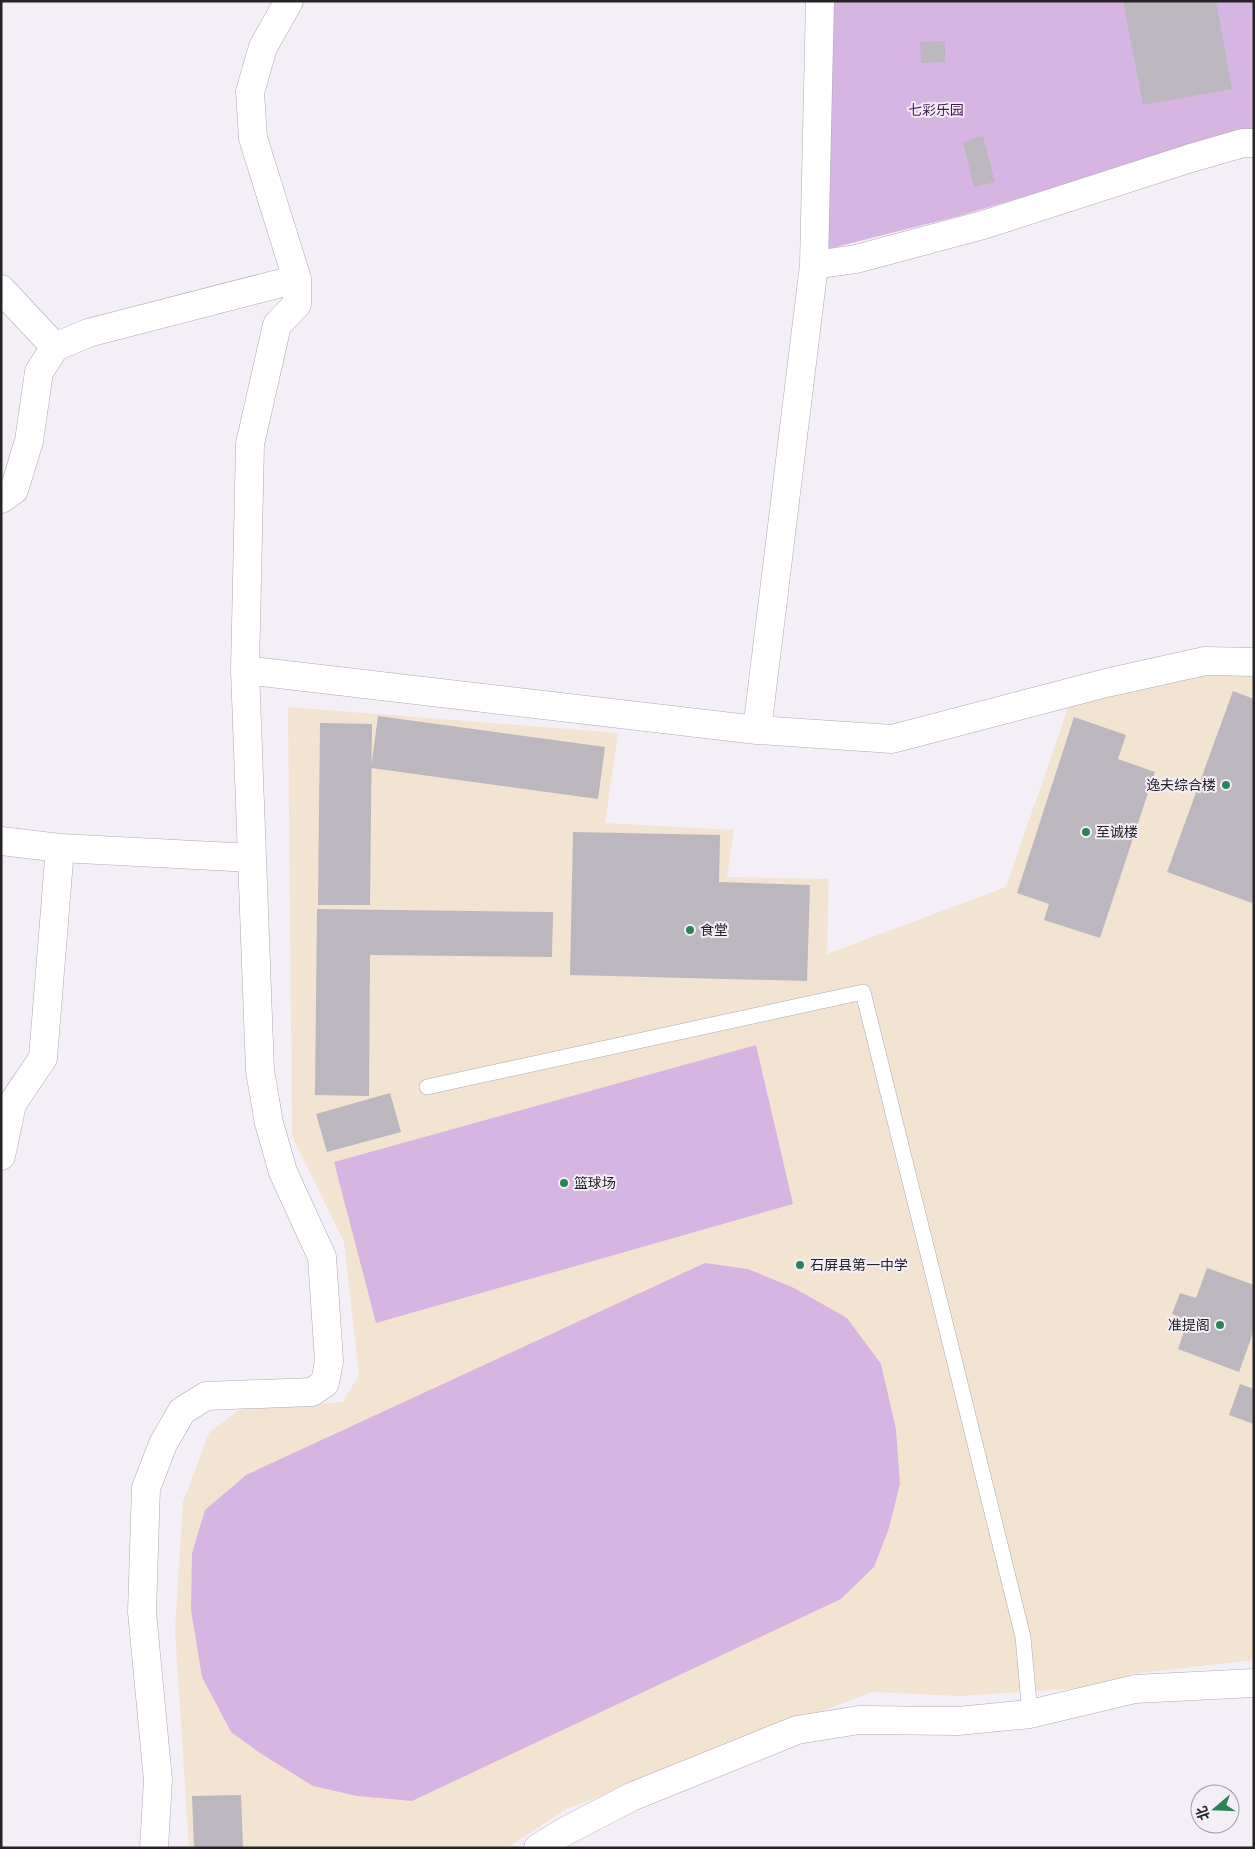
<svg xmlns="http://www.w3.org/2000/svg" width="1255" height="1849" viewBox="0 0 1255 1849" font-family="'PT Sans','Noto Sans SC',sans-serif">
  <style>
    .education { fill: #f3e4d1 }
    .green { fill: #d6b5e2 }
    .building { fill: #bcb6be }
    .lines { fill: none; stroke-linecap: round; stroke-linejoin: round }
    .service-casing { stroke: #aea9b1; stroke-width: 16 }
    .minor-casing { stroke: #aea9b1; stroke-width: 29 }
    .service { stroke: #fff; stroke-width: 15 }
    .minor { stroke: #fff; stroke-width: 28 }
    .poi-dot { fill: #2c8357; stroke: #f4eef6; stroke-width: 2 }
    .labels { text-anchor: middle; stroke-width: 4; stroke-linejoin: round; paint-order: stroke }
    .park-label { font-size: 14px; fill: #481858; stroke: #f4eef6 }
    .poi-label { font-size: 14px; fill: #252326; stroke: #f4eef6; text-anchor: start }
  </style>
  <rect width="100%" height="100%" fill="#f4eef6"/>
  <path class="education" d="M1254 672V1660L1131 1674 1100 1687 960 1696 872 1692 566 1809 507 1848H189L175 1630 183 1502 209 1433 239 1410 343 1402 359 1375 344 1242 292 1136 288 707 618 733 605 823 734 830 727 877 829 879 827 954 1006 887 1069 705 1208 675Z"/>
  <path class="green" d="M830 1H1254V133L1218 139 959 216 824 250Z
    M756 1045 793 1204 376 1323 334 1162Z
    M705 1263 748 1269 794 1288 847 1318 881 1364 896 1429 900 1484 889 1528 874 1567 841 1599 412 1801 357 1796 313 1786 260 1753 231 1732 202 1677 191 1610 192 1553 205 1510 246 1475Z"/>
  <path class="building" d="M1123 1H1216L1232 89 1143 105Z
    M945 41V62L921 63 920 42Z
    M983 136 995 182 974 187 963 142Z
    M1233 691 1254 699V897L1252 903 1167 872Z
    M378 716 605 747 598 799 371 768Z
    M1074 717 1126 735 1118 759 1155 772 1100 938 1044 920 1049 904 1017 893Z
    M320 723 372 724 370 905H318Z
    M573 832 720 835 719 882 810 885 807 981 570 975Z
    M317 909 553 912 552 957 370 955 369 1096 315 1095Z
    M390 1093 401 1132 327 1152 316 1114Z
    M1207 1268 1254 1285V1330L1239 1372 1178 1349 1188 1320 1172 1314 1180 1293 1196 1298Z
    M1240 1384 1254 1389V1424L1229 1415Z
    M241 1795 243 1848H194L192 1796Z"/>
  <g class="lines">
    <g class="service-casing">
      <path id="service" d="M427 1087 863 992 1023 1637 1030 1714"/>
    </g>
    <g class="minor-casing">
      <path id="minor" d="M814 265 856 259 983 225 1191 158 1243 143H1254
        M1 289 55 347
        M1 499 14 490 29 441 39 372 55 347 88 333 297 279
        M245 670 757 730 892 739 1106 683 1205 661 1254 662
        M757 730 814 265 820 1
        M1 841 60 848 43 1058 12 1104 1 1156
        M60 848 252 858
        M154 1848 158 1780 142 1612 146 1488 163 1444 182 1411 206 1396 312 1392 325 1383 329 1361 322 1257 283 1172 269 1123 260 1071 245 670 250 444 277 325 297 304V279L253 138 250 92 263 47 289 1
        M538 1848 564 1832 631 1797 797 1730 859 1720 958 1721 1030 1714 1135 1689 1254 1683"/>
    </g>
    <use href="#service" class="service"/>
    <use href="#minor" class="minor"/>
  </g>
  <g class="poi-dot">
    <circle cx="1226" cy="785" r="5"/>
    <circle cx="1086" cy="832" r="5"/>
    <circle cx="690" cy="930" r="5"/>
    <circle cx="564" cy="1183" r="5"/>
    <circle cx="800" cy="1265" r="5"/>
    <circle cx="1220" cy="1325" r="5"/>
  </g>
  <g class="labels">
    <g class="park-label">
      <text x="936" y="115">七彩乐园</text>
    </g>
    <g class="poi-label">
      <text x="1216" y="790" text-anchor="end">逸夫综合楼</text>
      <text x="1096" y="837">至诚楼</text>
      <text x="700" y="935">食堂</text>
      <text x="574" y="1188">篮球场</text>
      <text x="810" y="1270">石屏县第一中学</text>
      <text x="1210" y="1330" text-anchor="end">准提阁</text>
    </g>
  </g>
  <rect width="1255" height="1849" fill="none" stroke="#252326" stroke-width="5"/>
  <g transform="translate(1215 1809) rotate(251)"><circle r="24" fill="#f4eef6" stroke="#a19da3"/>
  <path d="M0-4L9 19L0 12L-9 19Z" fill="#2c8357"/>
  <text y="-8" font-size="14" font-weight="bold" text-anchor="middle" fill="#252326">北</text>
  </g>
</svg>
